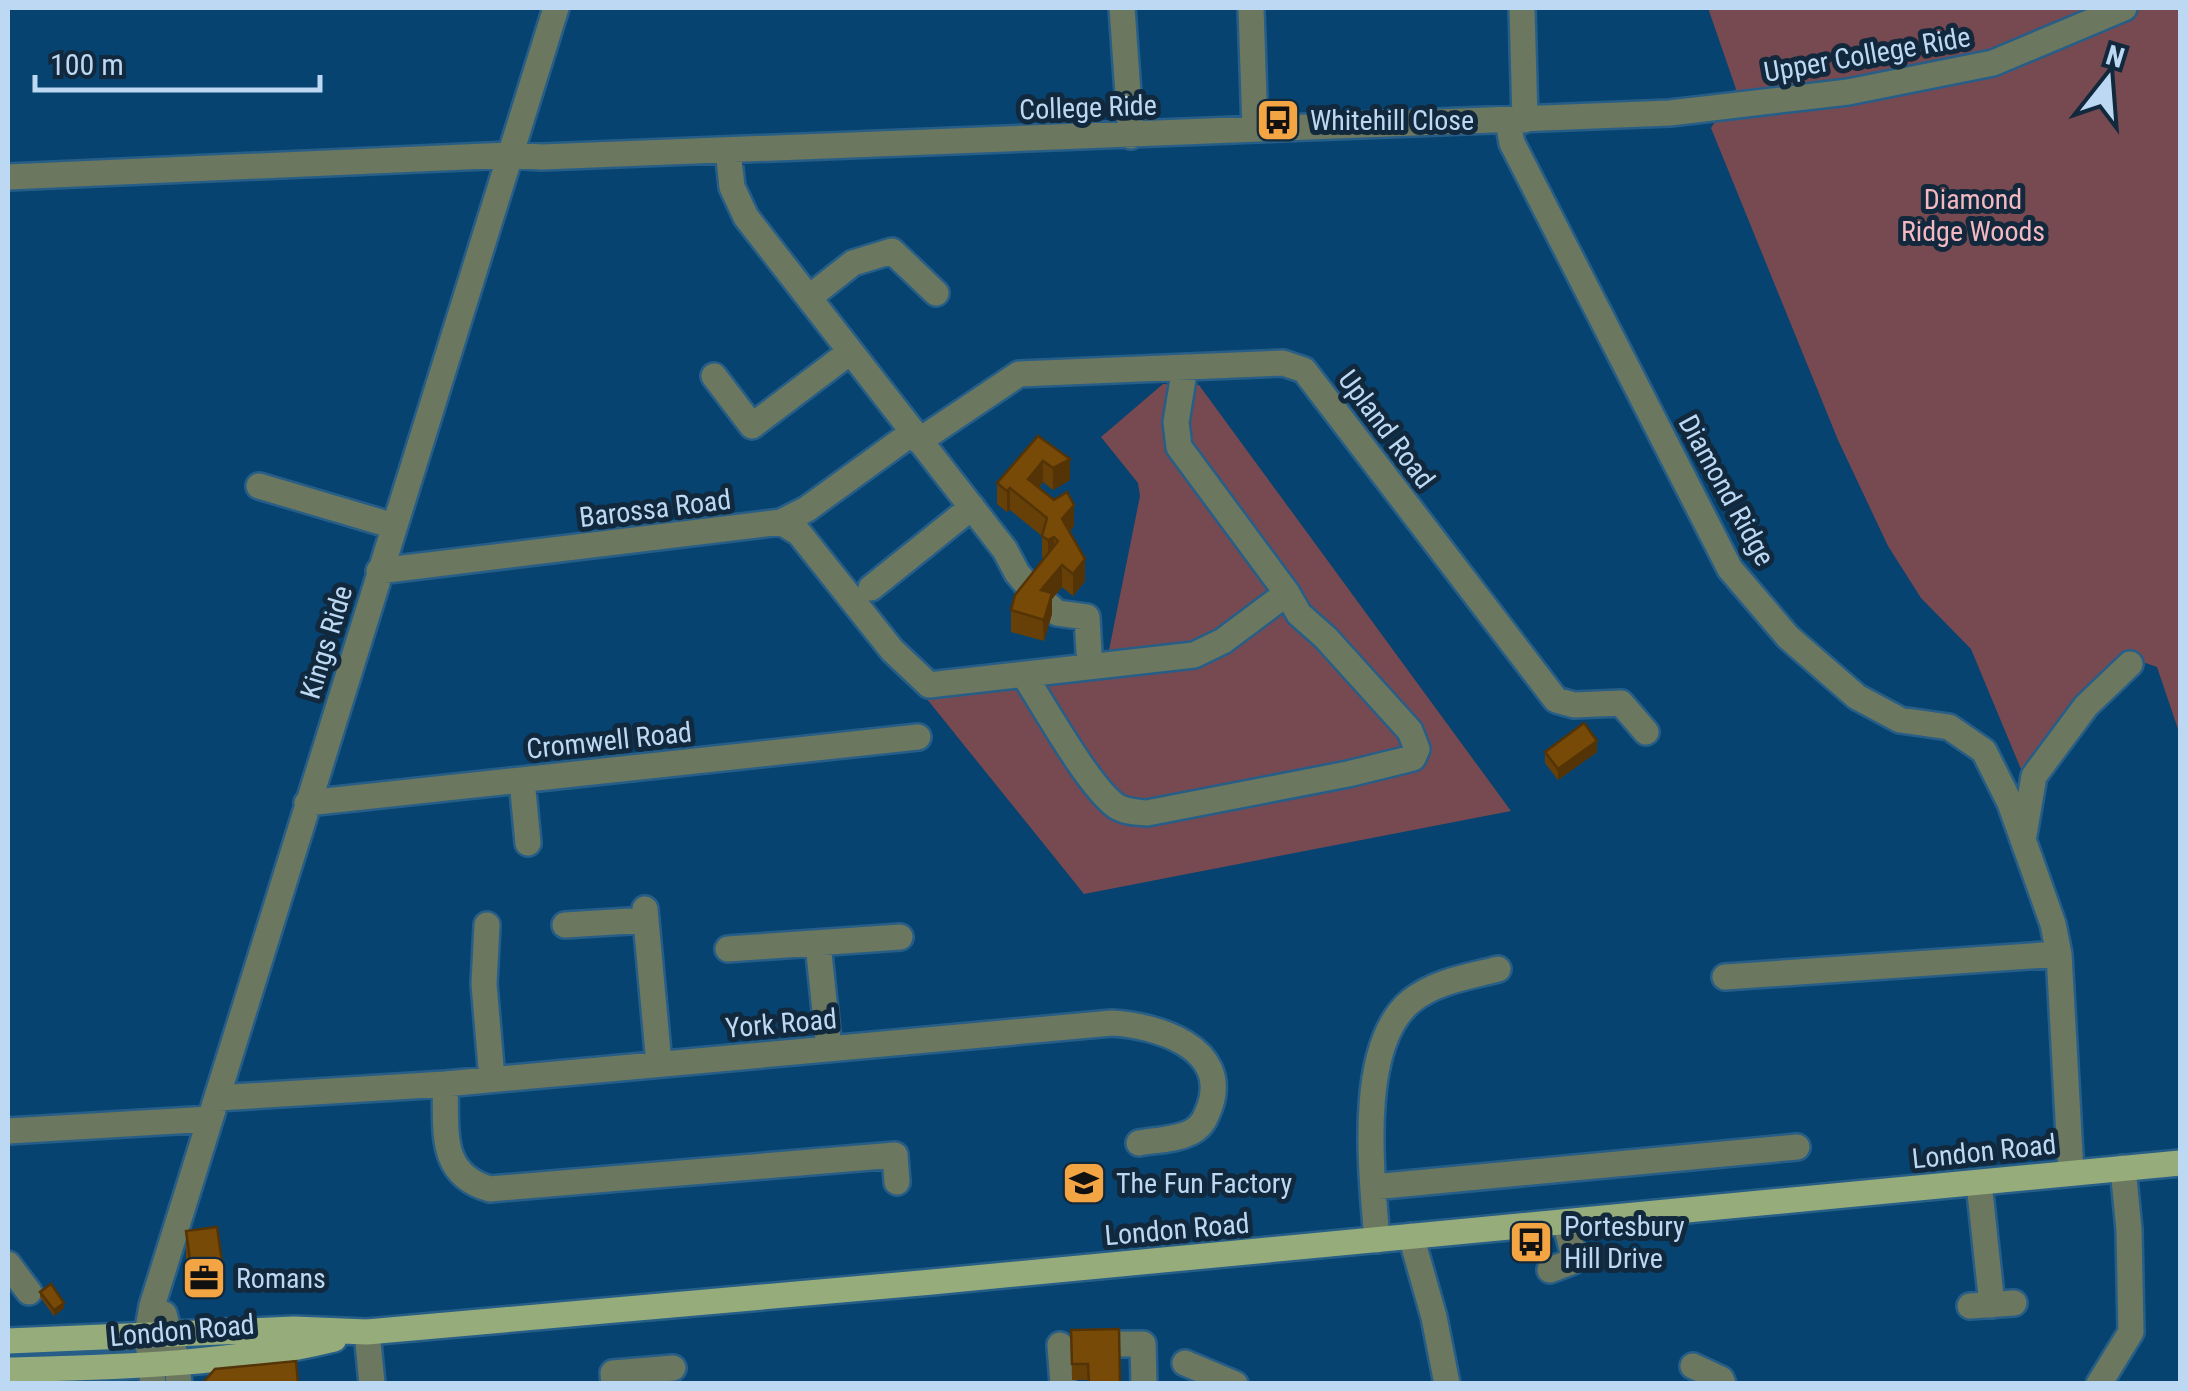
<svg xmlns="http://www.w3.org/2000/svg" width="2188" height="1391" viewBox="0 0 2188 1391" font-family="'Roboto Condensed',sans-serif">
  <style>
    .green { fill: #774951 }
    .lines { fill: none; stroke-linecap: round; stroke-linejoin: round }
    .minor-casing { stroke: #275e87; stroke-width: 30 }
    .major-casing { stroke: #275e87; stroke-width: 30 }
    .minor { stroke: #6c775f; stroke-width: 25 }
    .major { stroke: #96ac7b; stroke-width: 25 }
    .wall { fill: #674007 }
    .shaded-wall { fill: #543406 }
    .building { fill: #784a08; stroke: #543406; stroke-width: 2.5 }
    .labels { text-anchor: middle; stroke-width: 10; stroke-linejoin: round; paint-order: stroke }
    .street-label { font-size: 28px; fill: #bcd8f2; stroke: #12293d }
    .poi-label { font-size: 28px; fill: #bcd8f2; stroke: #12293d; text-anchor: start }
    .park-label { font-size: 28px; fill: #f4b8c2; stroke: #12293d }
  </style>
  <rect width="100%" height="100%" fill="#064370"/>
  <path class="green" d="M1708 8H2180V735L2157 667 2125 656 2072 700 2023 774 1971 649 1921 598 1888 546 1838 440 1711 128 1736 89Z
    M1163 384 1199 385 1511 811 1084 894 914 683 1107 660 1140 496 1138 483 1101 437Z"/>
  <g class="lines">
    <g class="minor-casing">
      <path id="minor" d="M1122 8 1131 136
        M1251 8 1255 129
        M1522 8 1525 120
        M1508 121 1512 143 1730 569 1788 637 1857 697 1900 720 1949 727 1984 751 2010 803 2053 924 2059 954 2071 1173
        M728 150 732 187 746 217 1005 550 1017 573 1034 593
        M8 177 509 155 542 157 1670 113 1848 92 1993 63 2124 8
        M811 296 853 263 892 251 936 293
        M714 376 752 426 850 352
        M919 441 1019 374 1283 363 1304 370 1556 700 1574 705 1621 703 1646 732
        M259 486 394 526
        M781 522 799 533 892 650 929 685 1194 655 1223 641 1287 593 1179 447 1176 422 1185 367
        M379 571 781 522 807 509 912 433
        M871 588 972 507
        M1047 604 1057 613 1087 617 1089 652
        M1024 675C1044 706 1089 787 1116 806 1125 812 1136 812 1147 813L1348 774 1413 758 1417 749 1410 731 1326 638 1299 614 1287 593
        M522 780 528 843
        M307 803 918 737
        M2024 835 2034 776 2086 706 2130 664
        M645 909 659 1064
        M487 925 484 984 492 1079
        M565 925 646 920
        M818 944 829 1049
        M728 949 900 937
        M1725 977 2059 954
        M445 1084C447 1129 437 1174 490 1189L895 1155 897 1182
        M217 1098 445 1084 1112 1023C1155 1025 1230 1047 1210 1106 1206 1117 1203 1125 1193 1131 1178 1140 1155 1140 1139 1143
        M8 1131 210 1119
        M1979 1183 1992 1305
        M1373 1187 1797 1147
        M1411 1236 1434 1317 1447 1384
        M1377 1240C1372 1176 1356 1046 1411 1001 1436 981 1468 977 1498 969
        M8 1264 29 1292
        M1550 1270 1571 1262 1573 1252 1565 1222
        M1970 1306 2014 1303
        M164 1314 177 1362 179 1384
        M367 1332 372 1384
        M1119 1344H1143L1144 1384
        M1060 1345 1063 1384
        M1185 1363 1235 1384
        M1693 1366 1721 1379 1723 1384
        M153 1384 147 1334 152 1306 556 8
        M614 1384 613 1373 673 1368
        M2099 1384 2131 1332 2129 1230 2123 1168"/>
    </g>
    <g class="major-casing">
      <path id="major" d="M8 1341 294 1329 367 1332 932 1282 2180 1163
        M8 1370C117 1367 228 1365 334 1339"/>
    </g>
    <use href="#minor" class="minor"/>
    <use href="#major" class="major"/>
  </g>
  <path class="wall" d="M1038 436 1070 480 1053 490 1043 482 1039 488 1074 526 1069 532 1085 581 1073 596 1062 587 1052 599V614L1044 641 1011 632V610L1044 559 1042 557V536L1010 510 1007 512 997 504V483Z
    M1545 752H1597L1558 780 1545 763Z
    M186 1231 222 1262V1294L191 1298 186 1263Z
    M40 1292 64 1308 54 1316 40 1297Z
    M1071 1330 1120 1384 1088 1380H1072Z"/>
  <path class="shaded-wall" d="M1070 459V480L1053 490V468Z
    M1043 461V482L1028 501V479Z
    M1010 488V510L1007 512V491Z
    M1074 505V526L1062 541V519Z
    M1054 537V559L1048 562V540Z
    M1085 559V581L1073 596V574Z
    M1062 565V587L1052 599V614L1044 641 1041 590Z
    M1597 741V752L1558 780V769Z
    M64 1303V1308L54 1316V1310Z"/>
  <path class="building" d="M1038 436 1070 459 1053 468 1043 461 1028 479 1054 500 1067 492 1074 505 1062 519 1085 559 1073 574 1062 565 1041 590 1052 593 1044 620 1011 610 1015 595 1058 541 1054 537 1048 540 1042 536 1047 518 1010 488 1007 491 997 483Z
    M1584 723 1597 741 1558 769 1545 752Z
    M217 1227 222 1262 191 1266 186 1231Z
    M51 1284 64 1303 54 1310 40 1292Z
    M1119 1329 1120 1384H1089L1088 1364H1072L1071 1330Z
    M296 1361 298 1384H202L215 1369Z"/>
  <defs>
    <g id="bus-square" transform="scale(2.25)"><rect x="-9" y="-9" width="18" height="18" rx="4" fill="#f3a443" stroke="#12293d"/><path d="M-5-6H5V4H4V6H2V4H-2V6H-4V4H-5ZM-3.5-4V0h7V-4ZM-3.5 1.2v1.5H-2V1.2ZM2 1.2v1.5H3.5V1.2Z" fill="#111"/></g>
    <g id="school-square" transform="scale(2.25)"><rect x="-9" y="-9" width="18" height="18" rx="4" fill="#f3a443" stroke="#12293d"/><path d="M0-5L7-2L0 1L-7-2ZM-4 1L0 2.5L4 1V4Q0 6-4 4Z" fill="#111"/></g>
    <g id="office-square" transform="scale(2.25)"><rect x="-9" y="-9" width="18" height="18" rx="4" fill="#f3a443" stroke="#12293d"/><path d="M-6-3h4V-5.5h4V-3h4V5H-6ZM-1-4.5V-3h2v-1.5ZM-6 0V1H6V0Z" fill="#111"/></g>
  </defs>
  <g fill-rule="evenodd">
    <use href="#bus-square" x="1278" y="120"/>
    <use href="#school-square" x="1084" y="1183"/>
    <use href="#bus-square" x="1531" y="1242"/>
    <use href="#office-square" x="204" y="1278"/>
  </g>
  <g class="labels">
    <g class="street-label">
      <text transform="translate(1867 54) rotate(-10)" y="10">Upper College Ride</text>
      <text transform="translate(1088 107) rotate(-2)" y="10">College Ride</text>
      <text transform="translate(1387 429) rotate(53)" y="10">Upland Road</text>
      <text transform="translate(1727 490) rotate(61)" y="10">Diamond Ridge</text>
      <text transform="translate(655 508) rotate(-7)" y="10">Barossa Road</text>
      <text transform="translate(326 642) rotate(-73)" y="10">Kings Ride</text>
      <text transform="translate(609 740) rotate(-6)" y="10">Cromwell Road</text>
      <text transform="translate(781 1023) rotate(-5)" y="10">York Road</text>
      <text transform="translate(1984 1151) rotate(-6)" y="10">London Road</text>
      <text transform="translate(1177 1229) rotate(-5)" y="10">London Road</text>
      <text transform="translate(182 1330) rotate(-5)" y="10">London Road</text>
    </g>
    <g class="poi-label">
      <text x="1310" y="130">Whitehill Close</text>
      <text x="1116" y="1193">The Fun Factory</text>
      <text x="1564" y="1236">Portesbury<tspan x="1564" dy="32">Hill Drive</tspan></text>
      <text x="236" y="1288">Romans</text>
    </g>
    <g class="park-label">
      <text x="1973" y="209">Diamond<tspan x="1973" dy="32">Ridge Woods</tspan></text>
    </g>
  </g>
  <rect width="2188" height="1391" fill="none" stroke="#bcd8f2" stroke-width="20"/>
  <g transform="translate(2108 80) rotate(17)" stroke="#12293d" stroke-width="8" paint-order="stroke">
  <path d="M0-8L18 38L0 25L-18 38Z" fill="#bcd8f2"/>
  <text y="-15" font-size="28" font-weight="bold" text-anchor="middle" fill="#bcd8f2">N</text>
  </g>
  <path d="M35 75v15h285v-15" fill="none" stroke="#bcd8f2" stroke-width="5"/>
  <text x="50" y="75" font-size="30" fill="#bcd8f2" stroke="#12293d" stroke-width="8" paint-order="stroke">100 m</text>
</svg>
